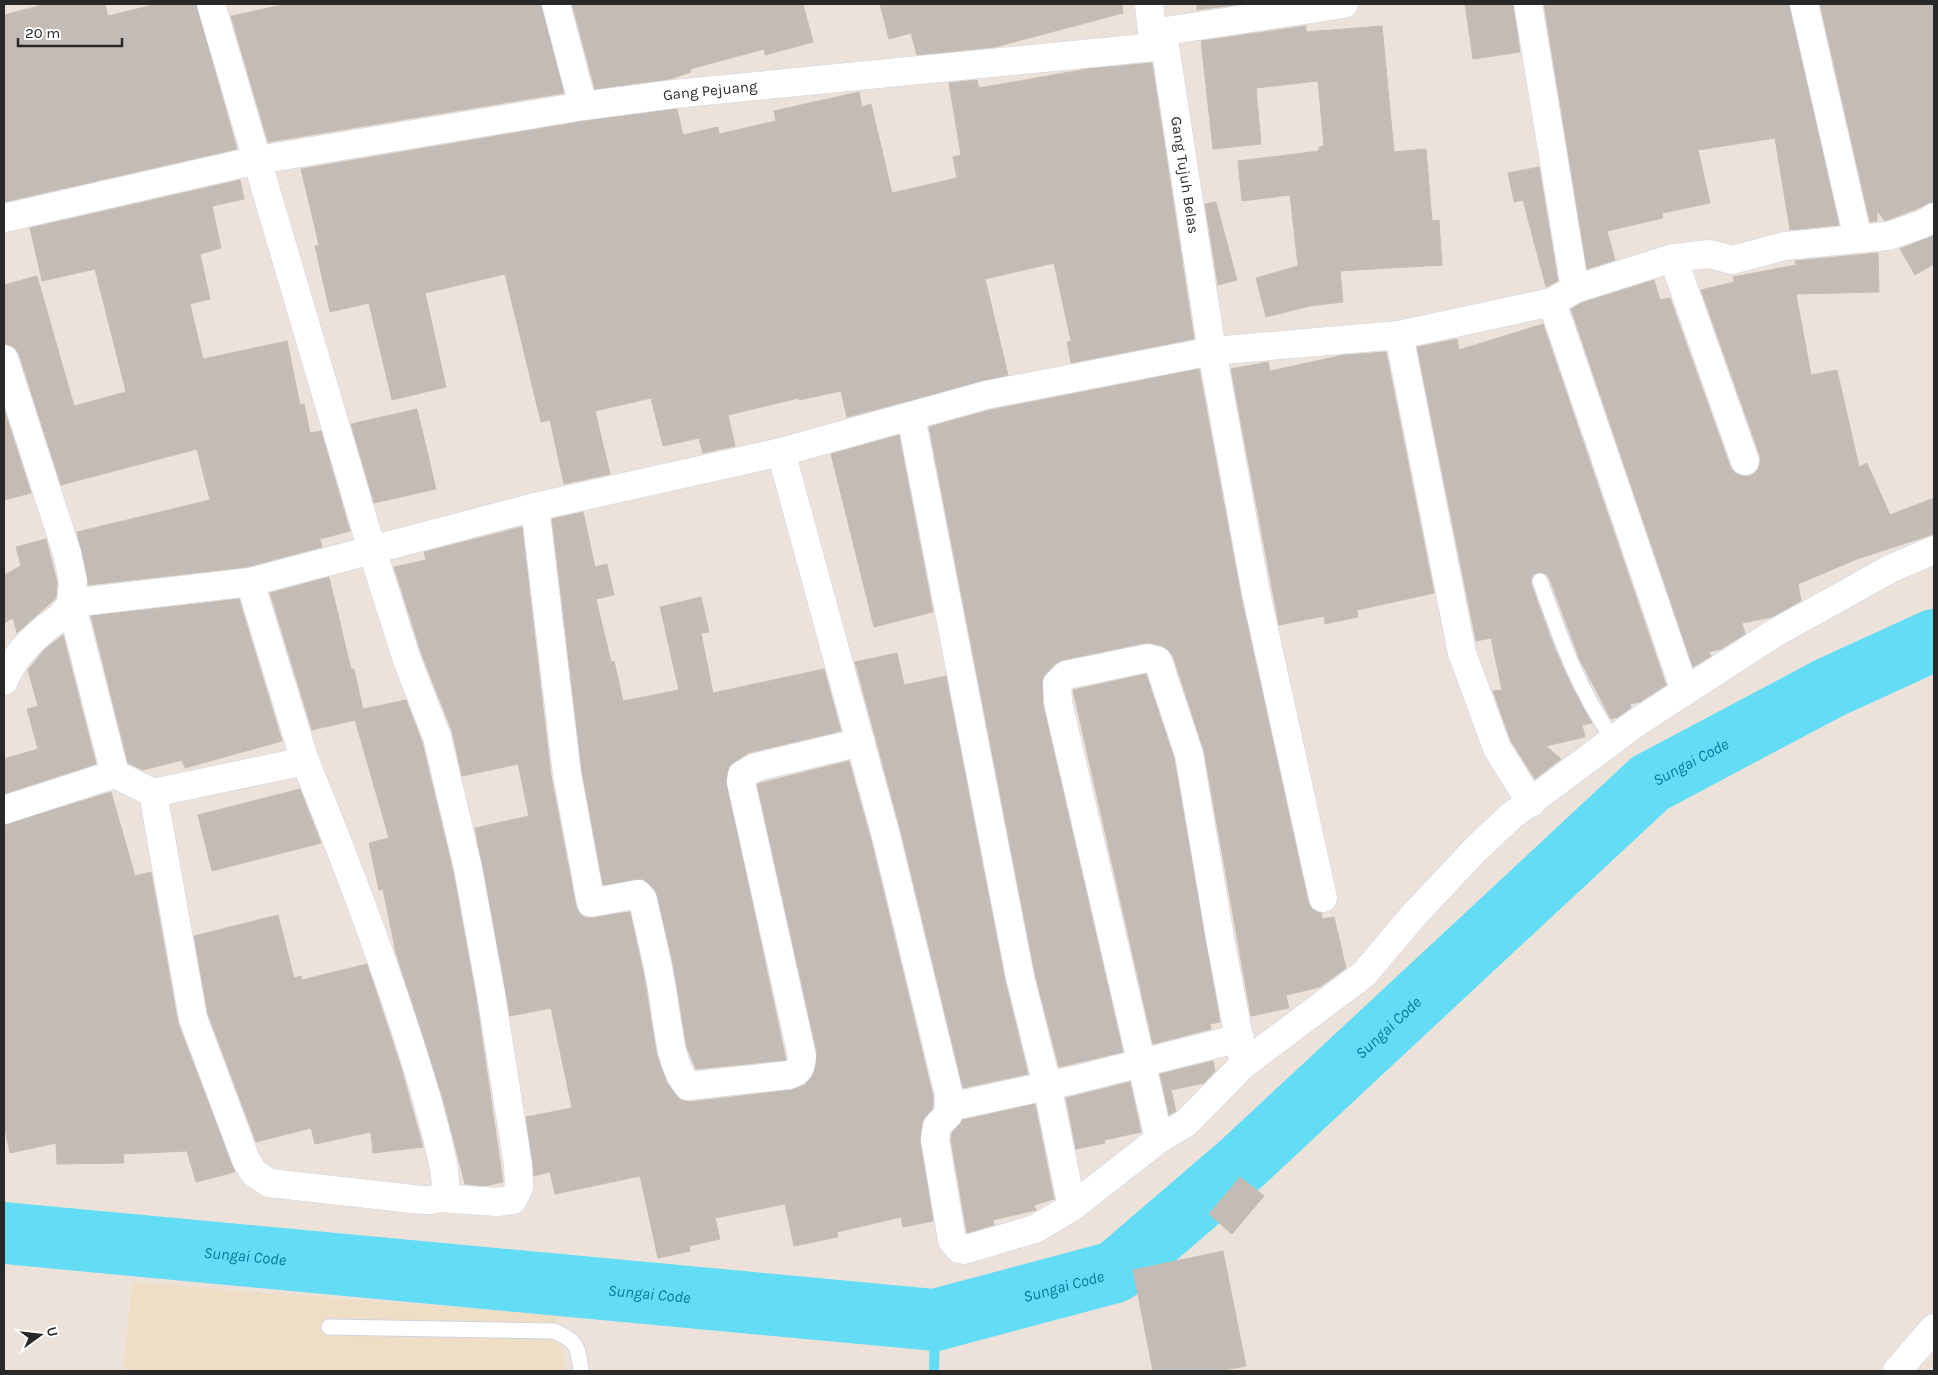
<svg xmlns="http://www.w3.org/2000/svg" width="1938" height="1375" viewBox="0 0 1938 1375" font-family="Karla,sans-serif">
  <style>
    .education { fill: #efdec6 }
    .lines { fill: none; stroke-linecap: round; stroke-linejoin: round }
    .stream { stroke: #63ddf6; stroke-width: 10 }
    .river { stroke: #63ddf6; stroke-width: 62 }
    .building { fill: #c3bcb6; stroke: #c7beb2 }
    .service-casing { stroke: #ced4e3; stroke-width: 17 }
    .minor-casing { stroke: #ced4e3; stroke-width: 29 }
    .service { stroke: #fff; stroke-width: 15 }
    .minor { stroke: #fff; stroke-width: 28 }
    .labels { text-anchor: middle; stroke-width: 4; stroke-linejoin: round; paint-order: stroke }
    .street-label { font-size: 15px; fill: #282828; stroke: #fff }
    .water-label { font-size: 16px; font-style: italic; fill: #0479a0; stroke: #fff }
  </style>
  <rect width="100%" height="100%" fill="#ece2d9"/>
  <path class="education" d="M132 1282 557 1315 565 1371H141L124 1368Z"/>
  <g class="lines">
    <path class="stream" d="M934 1371 935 1320"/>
    <path class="river" id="s1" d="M4 1233 935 1320 1115 1272 1242 1163 1650 783 1829 688 1934 640"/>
  </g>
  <path class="building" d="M46 4H105L108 16 157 4H196L237 149 4 202V15Z
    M287 4H541L564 93 268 142 231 16Z
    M572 4H803L813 42 765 55 764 49 690 69 691 72 670 79 595 89Z
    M880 4H1122L1123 13 995 47 917 55 911 33 889 39Z
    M1197 4H1241L1197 10Z
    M1465 4H1513L1520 52 1473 59Z
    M1544 4H1789L1839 225 1790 230 1775 138 1698 150 1710 203 1662 213 1663 218 1607 231 1615 260 1587 269Z
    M1820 4H1934V202L1885 221 1877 211V221L1870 222Z
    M1306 26V32L1382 26 1394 152 1426 149 1432 221 1439 220 1442 265 1340 271 1343 302 1310 306 1266 317 1256 278 1298 266 1290 195 1242 201 1238 161 1319 151V147L1324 146 1318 81 1256 88 1261 144 1213 149 1201 41Z
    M1152 63 1194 339 1071 363 1067 342 1071 341 1054 263 985 279 1008 375 847 417 841 391 799 400V398L728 415 735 446 703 453 699 438 663 446 651 398 595 411 610 474 564 484 550 420 541 422 505 274 425 293 446 387 392 400 369 303 330 312 315 246 319 245 301 169 585 121 677 109 683 135 718 127 719 134 776 121 774 111 859 92 862 107 871 104 892 193 957 178 953 157 961 155 949 83 977 80 979 88 1087 69Z
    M1539 167 1558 281 1546 287 1523 200 1514 202 1508 173Z
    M240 180 244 199 212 206 221 248 200 254 210 299 190 304 203 359 287 341 300 405 304 404 310 433 321 431 350 531 320 539 322 547 247 567 88 585 77 532 210 500 197 449 61 485 19 354 14 347 4 344V285L37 276 74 406 126 392 95 269 42 281 30 228Z
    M1216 202 1237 280 1218 285 1205 204Z
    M1934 235V264L1915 275 1900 249Z
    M1878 253 1879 292 1796 294 1811 375 1837 370 1859 467 1867 463 1890 515 1934 498V534L1857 559 1798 584 1801 601 1772 617 1742 623 1745 634 1721 649 1709 652 1711 656 1693 667 1571 309 1581 303 1654 280 1660 300 1670 298 1730 466 1735 473 1742 476H1750L1757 471 1760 463V456L1701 290 1734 282 1733 277 1796 265 1795 261Z
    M1543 324 1666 685 1640 702 1630 704 1631 708 1618 717 1611 719 1580 660 1549 577 1542 572 1533 575 1531 584 1554 647 1572 687 1592 723 1582 725 1585 737 1546 746 1561 759 1535 779 1511 741 1493 691 1502 690 1491 638 1476 641 1417 347 1457 339 1459 350Z
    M1386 352 1434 593 1357 610 1358 617 1325 624 1324 616 1279 625 1231 369 1268 362 1270 371 1344 355Z
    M1199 369 1241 596 1308 901 1312 909 1321 913 1322 919 1334 917 1346 968 1320 987 1286 995 1289 1008 1251 1016 1204 751 1173 656 1163 646 1145 643 1063 660 1055 664 1043 678V705L1123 1052 1059 1067 1035 974 929 427 990 410Z
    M4 409 31 493 4 500Z
    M417 409 436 489 374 503 351 424Z
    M899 435 933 612 874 627 831 454Z
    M583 512 595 567 607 564 614 595 596 599 611 662 614 661 623 701 679 690 660 607 701 597 709 632 701 633 713 693 824 669 841 731 748 753 729 766 726 780 786 1060 696 1069 687 1048 672 959 655 890 643 879 603 885 582 772 552 519Z
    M522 527 551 776 576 906 580 914 586 918 630 912 644 976 657 1056 667 1083 681 1100 690 1102 791 1090 805 1085 813 1075 817 1053 757 784 849 761 871 840 933 1096V1108L922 1123 920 1138 933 1221 903 1227 901 1217 837 1232 838 1237 794 1246 785 1204 715 1218 720 1239 689 1246 690 1251 658 1258 640 1176 555 1194 550 1172 534 1176 526 1117 572 1108 551 1008 510 1016 475 828 529 816 518 764 462 776 452 731 422 655 394 567 426 560 424 552Z
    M46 539 57 582 56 598 17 633 13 618 4 623V575L21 566 16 547Z
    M329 577 351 669H354L363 709 406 700 422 742 453 871 476 997 503 1182 485 1186 465 1184 443 1099 396 953 383 889 379 890 369 843 389 838 355 720 312 730 270 593Z
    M239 599 282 741 185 768 182 760 143 770 128 763 91 616Z
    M63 635 96 764 4 794V759L38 749 27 709 38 706 28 670 44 650Z
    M897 653 904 685 946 676 1005 980 1028 1074 963 1088 901 832 855 662Z
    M1146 674 1174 758 1220 1022 1210 1024 1211 1029 1153 1044 1073 690Z
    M300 789 321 843 212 871 198 815Z
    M111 792 135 876 151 872 178 1023 235 1172 196 1182 187 1151 123 1154 124 1163 57 1164 56 1143 10 1153 4 1125V825Z
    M278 915 294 978 301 976 302 980 367 964 400 1064 423 1147 373 1153 371 1132 315 1144 311 1128 256 1142 208 1014 194 936Z
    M1213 1061 1215 1071 1204 1083 1171 1090 1176 1111 1169 1115 1160 1074Z
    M1130 1082 1141 1132 1104 1140 1105 1143 1076 1149 1066 1098Z
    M1035 1104 1054 1199 1034 1205 1036 1210 993 1220 994 1225 967 1233 951 1140 952 1133 962 1120Z
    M1240 1177 1264 1196 1232 1234 1209 1214Z
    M1223 1251 1246 1366 1218 1371H1153L1133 1270Z"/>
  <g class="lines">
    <g class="service-casing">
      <path id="service" d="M1540 581C1560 637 1579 692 1614 740
        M329 1327 554 1331C578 1341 578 1347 581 1371"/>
    </g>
    <g class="minor-casing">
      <g id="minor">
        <path d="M211 4 372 550 407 660 437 737 468 868 491 994 518 1165 519 1187 513 1200 497 1202 439 1198"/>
        <path d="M556 4 583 106"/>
        <path id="s2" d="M1149 4 1152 33 1165 46 1212 351 1256 593 1323 898"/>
        <path d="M1528 4 1575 289"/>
        <path d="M1804 4 1858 239"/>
        <path d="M1152 33 1344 4"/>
        <path id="s3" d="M4 218 258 160 583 106 674 94 1165 46"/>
        <path d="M1673 258 1745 461"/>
        <path d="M1552 302 1685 691"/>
        <path d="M1399 335 1462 653 1497 748 1531 803"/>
        <path d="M4 359 67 553 73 581 71 603 115 774"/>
        <path d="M911 416 1020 977 1047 1085 1072 1207"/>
        <path d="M781 452 886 836 949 1095 948 1115 937 1126 935 1140 952 1240 959 1249 963 1250 1035 1229 1072 1207 1159 1139 1186 1123 1244 1064 1364 974 1413 916 1475 850 1511 816 1636 723 1773 634 1892 568 1934 550"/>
        <path d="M535 507 567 774 591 903 638 894 643 900C649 928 656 955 661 983 667 1012 668 1064 688 1086L789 1075C800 1072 801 1067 802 1056L741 782 742 775 756 767 861 742"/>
        <path d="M250 582 305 761"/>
        <path d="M4 681C13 658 28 643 47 627 58 619 65 615 71 603L250 582 535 507 781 452 986 395 1212 351 1399 335 1552 302 1575 289 1673 258 1710 254 1732 260 1785 246 1888 236 1923 224 1934 217"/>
        <path d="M4 810 115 774 153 793 193 1018 246 1160 254 1173 269 1183 413 1199C423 1200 438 1203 444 1192 450 1178 432 1120 428 1103 394 986 351 873 305 761L153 793"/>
        <path d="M950 1107 1074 1080 1240 1038"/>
        <path d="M1159 1139 1058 702 1057 684 1066 675 1148 658 1158 661 1189 754 1220 938 1244 1064"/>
        <path d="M1897 1371 1934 1328"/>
      </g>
    </g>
    <use href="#service" class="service"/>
    <use href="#minor" class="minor"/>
  </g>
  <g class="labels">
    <g class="street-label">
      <text dy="5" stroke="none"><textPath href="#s3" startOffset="718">Gang Pejuang</textPath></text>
      <text dy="5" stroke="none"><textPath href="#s2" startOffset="178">Gang Tujuh Belas</textPath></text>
    </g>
    <g class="water-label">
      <text dy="6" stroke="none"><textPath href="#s1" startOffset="1892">Sungai Code</textPath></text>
      <text dy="6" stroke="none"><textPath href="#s1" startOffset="1488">Sungai Code</textPath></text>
      <text dy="6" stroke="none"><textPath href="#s1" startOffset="242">Sungai Code</textPath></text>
      <text dy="6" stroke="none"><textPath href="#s1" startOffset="1068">Sungai Code</textPath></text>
      <text dy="6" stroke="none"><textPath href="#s1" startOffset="648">Sungai Code</textPath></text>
    </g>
  </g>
  <rect width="1938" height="1375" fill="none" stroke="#282828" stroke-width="10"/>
  <g transform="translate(40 1335) rotate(75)" stroke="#ffffff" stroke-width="4" paint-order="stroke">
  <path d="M0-4L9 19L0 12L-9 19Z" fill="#282828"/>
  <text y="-8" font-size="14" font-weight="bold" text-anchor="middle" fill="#282828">U</text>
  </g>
  <path d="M18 38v8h104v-8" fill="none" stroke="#282828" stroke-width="2.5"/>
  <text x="25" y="38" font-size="15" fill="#282828" stroke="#ffffff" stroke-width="4" paint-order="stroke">20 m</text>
</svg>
